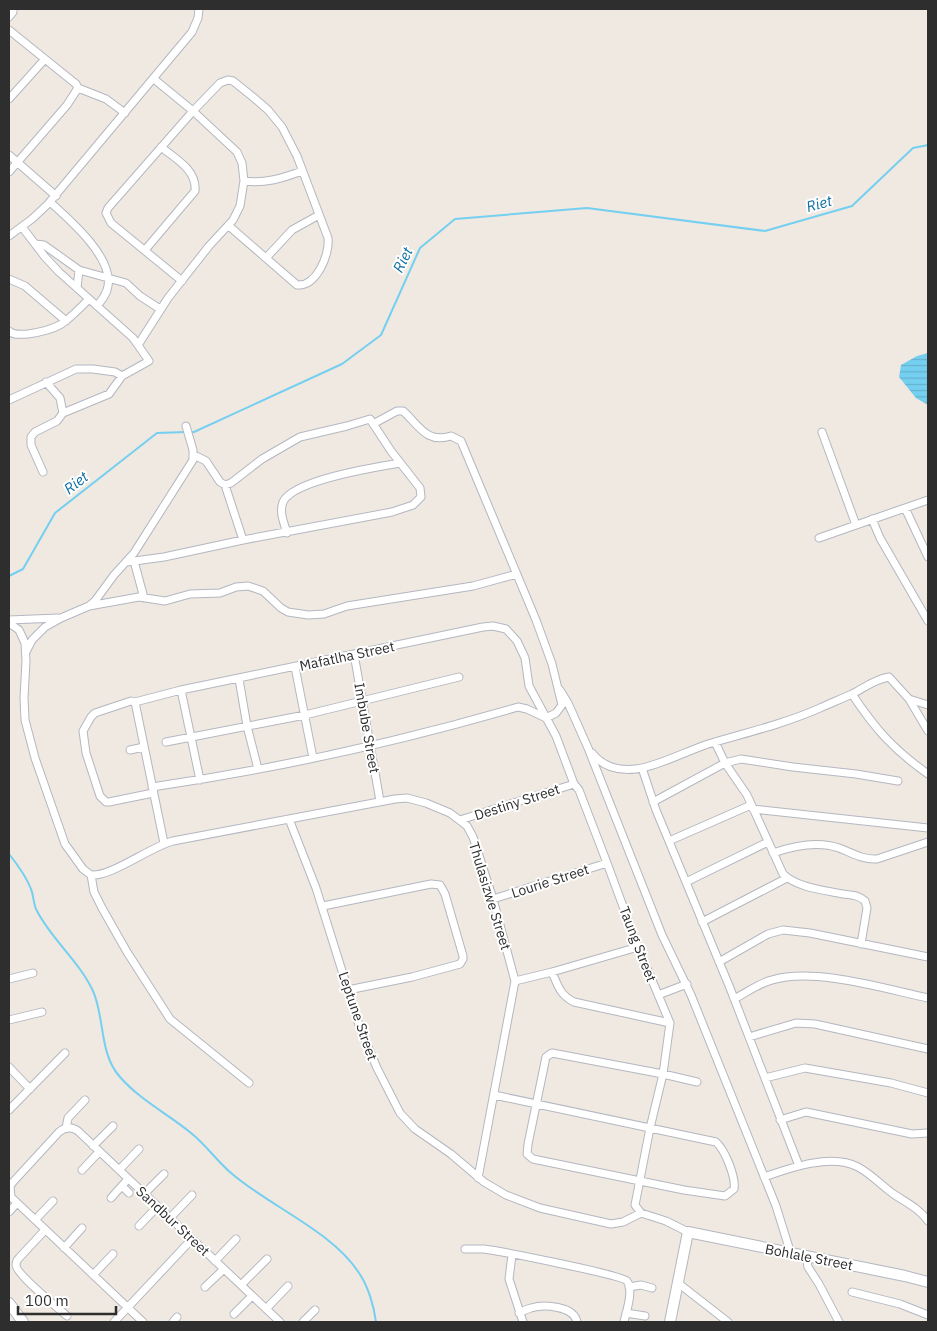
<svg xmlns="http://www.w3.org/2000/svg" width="937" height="1331" viewBox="0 0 937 1331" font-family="'IBM Plex Sans',sans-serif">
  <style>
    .water { fill: url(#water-rules) }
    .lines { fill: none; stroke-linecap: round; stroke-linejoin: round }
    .stream { stroke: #75cff0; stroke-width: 2 }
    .street-casing { stroke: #b4b7c1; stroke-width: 9 }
    .secondary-casing { stroke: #b4b7c1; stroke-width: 12 }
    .street { stroke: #fff; stroke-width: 7 }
    .secondary { stroke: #fff; stroke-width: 10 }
    .labels { text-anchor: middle; stroke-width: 4; stroke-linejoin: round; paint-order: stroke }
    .street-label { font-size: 14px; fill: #2e2e2e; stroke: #fff }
    .water-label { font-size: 15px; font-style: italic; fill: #0d6fa3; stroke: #fff }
  </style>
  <defs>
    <pattern id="water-rules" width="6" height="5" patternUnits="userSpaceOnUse" patternTransform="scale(1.25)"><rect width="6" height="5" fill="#75cff0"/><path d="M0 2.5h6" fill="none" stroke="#66b2ce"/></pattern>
  </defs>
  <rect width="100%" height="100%" fill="#efe9e1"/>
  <path class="water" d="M928 353V405L916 398 899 377 901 365 917 356Z"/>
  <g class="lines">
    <path class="stream" d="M191 432H194L342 364 381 335 420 248 455 219 587 208 765 231 852 206 913 148 928 145
      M9 576 23 569 55 513 157 433 186 432
      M9 854C17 864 26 876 31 889 34 896 33 904 37 911 52 940 79 961 93 991 105 1018 99 1054 120 1077 140 1100 168 1114 191 1133 206 1145 217 1161 231 1173 269 1206 332 1231 359 1273 368 1286 374 1306 376 1322"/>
    <g class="street-casing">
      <path id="street" d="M9 17 13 12V9
        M9 30 76 84 78 88 106 99 125 113
        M9 99 45 59
        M9 155 56 196
        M9 172 67 105 78 88
        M244 181C265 184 283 178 302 171
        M50 202C70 220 113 257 108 286 107 294 102 300 97 306
        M9 236 32 219 48 204 192 32 198 18 199 9
        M35 244 44 245 79 270 126 283 140 296 160 309
        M145 250 195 191C197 170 176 159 161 147
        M266 258 292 230 319 215
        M9 279 25 286 66 321
        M182 281 111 223 106 213 108 208 193 111 220 83 228 80 233 81 253 97 268 110 282 127 297 156 328 238C330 255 316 287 297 285L229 226
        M77 288 79 270
        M9 331C14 336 21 334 28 334 62 329 66 322 89 299
        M138 345 168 298 209 246 233 220 240 206 244 181 242 163 237 152 193 111 154 79
        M46 382 60 398 63 413
        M9 400 76 369H93L115 372 122 376 149 361 133 338 59 272 45 257 22 227
        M822 432 856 525
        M43 472 31 445V437L35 432 57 421 63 413 109 394 122 376
        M225 485 243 540
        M905 508 928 557
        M872 519 880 538 928 621
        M287 533C284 523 279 512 283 502 293 480 376 467 400 463
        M819 538 928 500
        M134 561 144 598
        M127 562 164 557 243 540 392 512 413 505 421 497 420 488 391 451 370 419 347 426 300 437 262 459 231 483 225 485 220 482 206 461 194 455
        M89 606 139 597 165 601 190 594 220 593 236 587 248 586 263 591 281 608 288 612 308 615 324 614 347 606 473 586 517 574
        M9 620 58 618
        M9 623 19 630 25 643 26 661 24 698 25 720 35 758 65 844 83 869 91 875
        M26 652 32 640 45 627 61 618 89 606 95 601 114 575 134 553 193 460V450L186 426
        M354 654 380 801
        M295 667 313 758
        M239 679 247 726 258 769
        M181 690 200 780
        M560 690 568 703 588 748 662 935 691 995 776 1206 791 1254
        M852 694C875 729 894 750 928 774
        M909 699 928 705
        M135 702 164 843
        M166 742 305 715 459 677
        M715 742 725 763 747 795 783 874C798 888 824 890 843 894 851 895 859 895 865 901L867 908 861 944
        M130 750 144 747
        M592 753C602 766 618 771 636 769 656 767 687 751 708 744 745 733 784 724 820 708 831 703 841 699 852 694 864 688 875 679 889 677L909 699 928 731
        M642 768 656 810 730 988 799 1166
        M152 787C275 769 398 742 518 707L527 709 546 718 556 713 562 705 552 664 536 620 461 441 451 436C426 444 419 425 403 411H397L373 424
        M153 793 109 802H106L100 796 86 753 83 731 91 717 95 713 131 701 135 702 181 690 483 627 493 626 506 629 517 641 525 658 529 686 556 736 574 784 579 790 607 863 638 947 670 1023 663 1074 650 1128 635 1205 641 1213 666 1221 688 1232
        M653 802 725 763 741 759 793 767 856 774 898 781
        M753 809 928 828
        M289 819 316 888 359 1025 377 1068 400 1113 415 1129 451 1154 484 1182 506 1195 540 1208 611 1224 623 1222 641 1213
        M460 820 574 784
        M669 841 751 805
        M773 853C793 846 819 841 839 848 852 853 863 860 877 859L928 842
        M91 875C111 877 150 847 173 841L395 799 407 798 426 803 450 813 467 826 473 837 493 899 515 981 478 1178
        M91 875 94 892 102 908 127 952 170 1019 249 1083
        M686 882 768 842
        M493 899 607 863
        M323 906 431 884 440 885 445 894 463 956V959L460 964 412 977 348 990
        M702 922 787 878
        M719 962 768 934 783 930 810 933 928 957
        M552 972C558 986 560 995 574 1002L670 1023
        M9 979 33 973
        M515 981 552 972 638 947
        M658 995 687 984
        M734 999C746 993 759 983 772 980 814 967 885 989 928 998
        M9 1020 42 1012
        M749 1037 796 1023 815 1024 928 1049
        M9 1067 30 1089
        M765 1078 805 1068 891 1083 928 1093
        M494 1095 716 1142C725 1150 736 1177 734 1189L725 1196 684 1190 533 1159 527 1154 528 1144 546 1057 552 1053 663 1074 697 1082
        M9 1110 65 1053
        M780 1120 806 1112 912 1134 928 1133
        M66 1128 68 1118 85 1100
        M93 1146 113 1126
        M82 1170 99 1152
        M119 1170 139 1149
        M764 1177C790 1168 831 1153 858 1167 871 1174 880 1184 892 1193 905 1202 919 1208 928 1221
        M122 1186 129 1193
        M144 1194 164 1174
        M111 1198 128 1179
        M9 1212 17 1203
        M170 1218 192 1195
        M35 1220 53 1201
        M139 1226 157 1207
        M45 1230 19 1258C17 1260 16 1262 16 1265 16 1274 58 1308 67 1316
        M64 1248 82 1228
        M465 1249C471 1249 478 1249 484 1249 500 1251 622 1275 627 1281 634 1291 626 1312 624 1322
        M512 1255 509 1279 523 1322
        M806 1256 808 1267 819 1284 839 1322
        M215 1261 236 1239
        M93 1275 113 1254
        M678 1283 728 1322
        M241 1285 267 1259
        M205 1287 224 1269
        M629 1287 641 1285 652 1288
        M852 1292 900 1304 928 1315
        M266 1309 288 1286
        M519 1313C523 1311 527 1309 531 1308 544 1304 574 1306 577 1322
        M626 1313 645 1316
        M234 1314 252 1296
        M114 1322 192 1239
        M143 1322 11 1197 10 1186 13 1182 59 1132C65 1127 71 1126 78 1131L280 1322
        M173 1322 177 1317
        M303 1322 315 1310"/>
    </g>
    <g class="secondary-casing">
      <path id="secondary" d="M9 1303 23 1322
        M670 1322 688 1232 905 1276 928 1282"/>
    </g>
    <use href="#street" class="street"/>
    <use href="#secondary" class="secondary"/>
  </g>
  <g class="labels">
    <g class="street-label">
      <text transform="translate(347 656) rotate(-12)" y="5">Mafatlha Street</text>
      <text transform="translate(367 728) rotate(80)" y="5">Imbube Street</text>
      <text transform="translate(517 802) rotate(-18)" y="5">Destiny Street</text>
      <text transform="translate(550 881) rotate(-18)" y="5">Lourie Street</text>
      <text transform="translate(490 896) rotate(73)" y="5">Thulasizwe Street</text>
      <text transform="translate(638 944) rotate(69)" y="5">Taung Street</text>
      <text transform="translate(358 1016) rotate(71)" y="5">Leptune Street</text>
      <text transform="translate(173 1221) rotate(43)" y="5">Sandbur Street</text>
      <text transform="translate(809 1257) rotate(11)" y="5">Bohlale Street</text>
    </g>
    <g class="water-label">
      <text transform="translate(819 204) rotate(-16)" y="5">Riet</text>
      <text transform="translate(403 260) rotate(-64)" y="5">Riet</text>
      <text transform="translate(76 483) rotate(-38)" y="5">Riet</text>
    </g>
  </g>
  <rect width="937" height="1331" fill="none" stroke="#2e2e2e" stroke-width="20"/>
  <path d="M18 1306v8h98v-8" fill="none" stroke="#2e2e2e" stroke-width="2.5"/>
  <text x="25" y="1306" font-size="15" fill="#2e2e2e" stroke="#ffffff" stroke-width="4" paint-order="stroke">100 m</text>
</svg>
